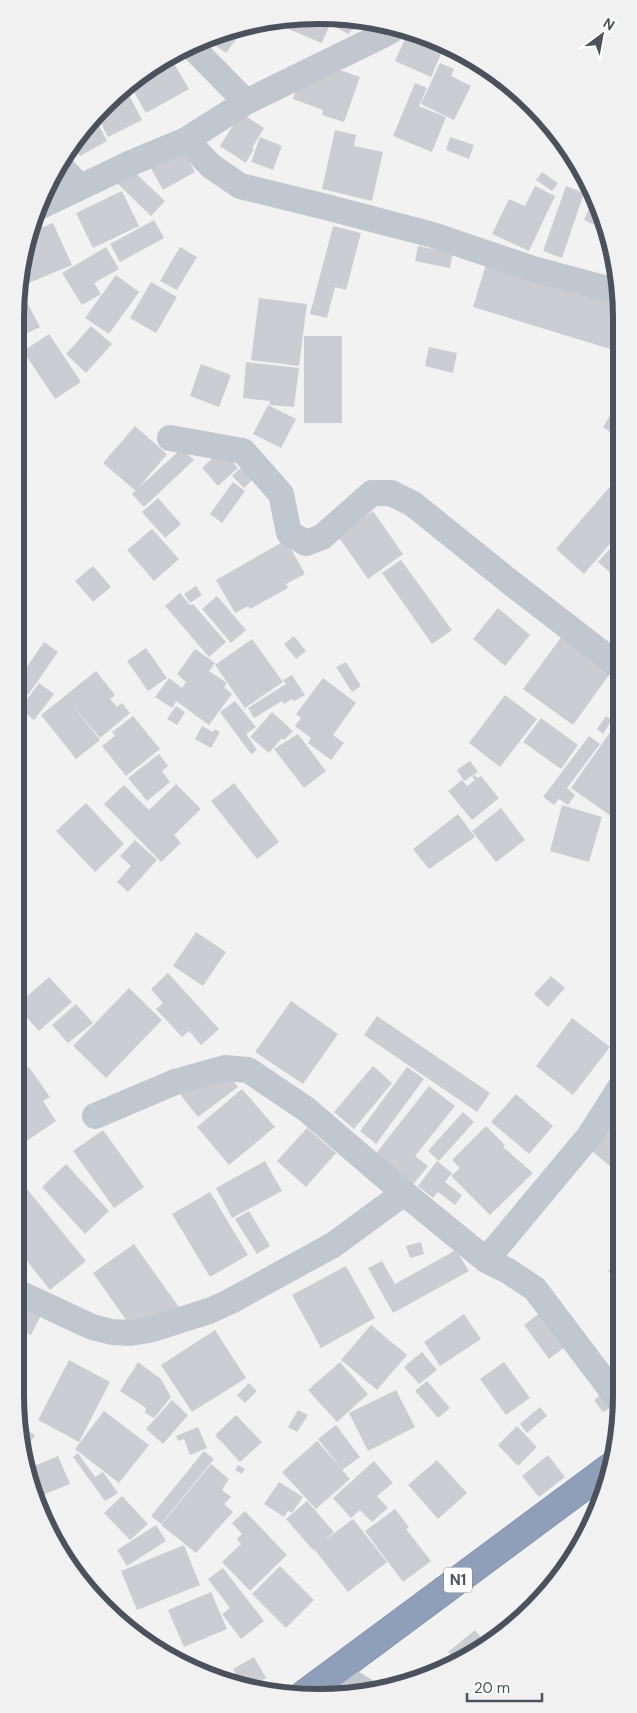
<svg xmlns="http://www.w3.org/2000/svg" width="637" height="1713" viewBox="0 0 637 1713" font-family="'DM Sans',sans-serif">
  <style>
    .building { fill: #cccdd3 }
    .lines { fill: none; stroke-linecap: round; stroke-linejoin: round }
    .highway-casing { stroke: #7a8aa6; stroke-width: 29 }
    .street { stroke: #c1c7ce; stroke-width: 26 }
    .highway { stroke: #8f9fba; stroke-width: 28 }
    .labels { text-anchor: middle; stroke-width: 4.5; stroke-linejoin: round; paint-order: stroke }
    .shield { fill: #fff; stroke: #81868e; stroke-width: 1 }
    .shield-label { font-size: 15px; font-weight: bold; fill: #4b525d }
    .rim { fill: none; stroke: #4b525d; stroke-width: 6 }
  </style>
  <rect width="100%" height="100%" fill="#f3f2f2"/>
  <path class="building" d="M279 18 359 23 348 34 330 24 322 43 269 21Z
    M243 30 226 53 209 41Z
    M409 30 445 45 431 77 395 61Z
    M169 55 189 89 146 113 131 87Z
    M440 63 454 69 451 76 471 86 454 120 421 104Z
    M326 65 360 77 344 122 322 115 323 110 293 99 299 79Z
    M415 83 427 88 419 106 446 117 432 152 393 136Z
    M127 91 142 120 108 137 97 116Z
    M241 113 264 128 252 148 254 149 246 163 220 146Z
    M95 118 107 141 80 156 73 143 78 134Z
    M335 130 356 135 354 146 383 152 372 201 322 189Z
    M260 137 282 146 273 170 251 162Z
    M450 137 474 145 469 159 446 150Z
    M180 145 195 172 163 190 148 163Z
    M131 169 165 201 151 216 117 183Z
    M542 172 558 183 552 191 536 180Z
    M535 186 555 196 529 251 492 234 509 199 525 206Z
    M566 186 584 193 562 258 543 251Z
    M122 191 139 226 93 248 76 213Z
    M594 197 601 218 597 226 584 220Z
    M154 220 164 238 120 262 110 244Z
    M53 223 72 265 19 287 25 240 32 227 33 231Z
    M333 226 361 233 346 290 335 287 327 318 310 314Z
    M418 246 453 253 450 268 415 261Z
    M106 247 119 269 94 283 101 294 82 305 62 273Z
    M180 247 197 257 177 290 160 281Z
    M487 261 619 302 620 352 473 307Z
    M116 275 139 292 109 334 85 318Z
    M151 282 177 297 156 333 130 318Z
    M19 287 40 327 15 339V318Z
    M259 298 307 304 299 366 251 360Z
    M91 326 112 344 86 373 66 354Z
    M49 334 81 382 55 399 23 351Z
    M304 336H342V423H304Z
    M429 347 457 353 453 373 425 366Z
    M246 362 299 368 294 407 270 405V401L243 398Z
    M201 364 231 375 219 407 190 396Z
    M617 404 620 406V417L610 432 603 427Z
    M268 405 296 419 281 448 253 434Z
    M135 426 167 454 136 491 103 463Z
    M182 448 194 460 144 507 132 494Z
    M222 449 238 468 218 486 202 468Z
    M243 466 255 477 244 488 232 476Z
    M620 475V532L584 574 556 549Z
    M233 482 245 491 222 523 210 514Z
    M158 498 181 524 165 538 142 512Z
    M373 511 403 554 368 579 338 536Z
    M152 529 179 559 154 581 127 550Z
    M286 540 305 574 286 584 288 588 250 609 248 606 235 613 216 580Z
    M617 541 620 544V581L598 562Z
    M401 560 452 630 432 644 382 573Z
    M93 566 111 587 93 602 75 581Z
    M196 586 202 595 190 603 184 594Z
    M180 593 190 605 193 604 226 642 209 657 165 606Z
    M217 596 246 630 231 643 202 609Z
    M498 608 530 635 505 666 473 639Z
    M565 632 614 668 573 725 523 689Z
    M294 636 306 651 296 659 284 644Z
    M252 639 283 682 245 708 215 665Z
    M44 642 58 652 28 695 15 686V684Z
    M146 648 167 678 148 691 127 661Z
    M195 649 215 663 209 671 227 683 224 687 232 694 209 725 176 701 172 708 155 697 169 678 182 688 186 682 177 674Z
    M346 662 361 686 352 692 336 667Z
    M96 671 115 695 110 699 117 707 122 703 130 713 100 738 72 705 100 740 76 759 41 715Z
    M292 675 305 695 294 701 292 699 284 704 282 701 254 718 248 708 286 684 283 680Z
    M323 678 356 703 333 735 344 743 331 760 308 743 311 738 295 726 301 718 296 714Z
    M39 683 54 694 34 720 20 709Z
    M505 695 537 719 500 767 469 743Z
    M235 701 256 727 246 734 257 750 251 754 220 712Z
    M176 706 185 712 177 725 167 719Z
    M272 712 293 731 284 740 282 738 269 753 250 737Z
    M133 716 160 749 126 776 102 746 115 736 112 732Z
    M606 716 612 720 603 734 597 729Z
    M541 718 578 745 561 769 523 742Z
    M620 718 621 772V823L571 788Z
    M202 726 213 732 215 729 220 732 211 748 195 739Z
    M298 734 326 771 304 788 274 749Z
    M589 736 600 744 567 788 575 795 568 805 559 799 554 805 543 797Z
    M159 754 168 766 162 771 170 782 147 801 128 778Z
    M470 761 478 772 464 781 457 770Z
    M475 775 477 778 481 776 499 798 472 820 448 791 462 780 467 786 475 780 472 777Z
    M234 783 279 842 257 859 211 801Z
    M176 784 201 809 174 835 181 843 161 862 104 804 124 785 149 810Z
    M86 803 124 844 95 872 56 831Z
    M562 805 602 817 589 862 550 851Z
    M501 808 525 840 496 862 472 831Z
    M458 814 475 837 429 869 413 849Z
    M135 840 157 860 128 892 117 882 131 866 120 856Z
    M196 932 226 952 203 986 173 966Z
    M168 973 219 1029 201 1045 189 1031 182 1037 156 1009 163 1003 151 989Z
    M551 976 565 988 548 1007 534 994Z
    M49 977 72 1002 39 1031 16 1006Z
    M129 988 162 1020 106 1078 73 1046Z
    M291 1001 338 1034 303 1084 255 1052Z
    M76 1004 93 1023 68 1043 52 1025Z
    M377 1016 490 1093 477 1112 364 1035Z
    M572 1018 610 1047 573 1095 536 1066Z
    M15 1042 22 1051 15 1057Z
    M373 1066 392 1083 354 1129 334 1112Z
    M29 1067 50 1097 43 1101 56 1121 15 1149V1077Z
    M407 1067 424 1079 376 1144 360 1131Z
    M224 1069 238 1087 198 1117 180 1094 206 1074Z
    M429 1086 455 1106 415 1156 428 1166 412 1186 374 1156Z
    M242 1089 275 1127 229 1165 197 1127Z
    M516 1094 553 1126 529 1154 491 1122Z
    M621 1107V1175L588 1148Z
    M463 1112 474 1122 439 1161 428 1151Z
    M486 1126 505 1145 503 1147 533 1173 490 1215 451 1176 460 1168 452 1160Z
    M307 1128 336 1153 306 1187 277 1161Z
    M103 1130 144 1187 114 1208 73 1151Z
    M265 1161 282 1191 232 1218 216 1188Z
    M437 1161 452 1173 445 1182 462 1195 455 1205 438 1192 433 1198 418 1186Z
    M66 1164 109 1211 85 1234 42 1187Z
    M27 1189 86 1261 50 1290 15 1246V1199Z
    M210 1192 248 1255 210 1277 172 1214Z
    M249 1211 270 1246 257 1254 235 1219Z
    M421 1242 424 1254 410 1258 406 1246Z
    M134 1244 181 1310 134 1331 93 1273Z
    M456 1250 469 1271 393 1313 368 1268 382 1261 395 1284Z
    M622 1259V1287L608 1271Z
    M346 1266 375 1318 321 1348 292 1295Z
    M16 1305 40 1317 31 1335 15 1328Z
    M549 1306 574 1340 549 1359 524 1325Z
    M464 1314 481 1339 440 1366 424 1342Z
    M371 1325 407 1355 377 1390 341 1360Z
    M215 1330 246 1378 192 1412 161 1365Z
    M422 1352 437 1370 419 1384 404 1367Z
    M69 1360 110 1382 79 1442 38 1420Z
    M138 1362 161 1379 171 1397 154 1418 145 1413 146 1408 120 1391Z
    M340 1362 368 1394 337 1422 308 1390Z
    M504 1362 530 1398 506 1415 480 1379Z
    M427 1381 450 1408 438 1418 415 1391Z
    M249 1383 257 1391 245 1403 237 1395Z
    M396 1390 415 1427 368 1451 349 1413Z
    M603 1393 613 1406 603 1412 594 1400Z
    M172 1400 188 1415 163 1444 146 1429Z
    M540 1407 547 1416 527 1433 520 1424Z
    M298 1410 308 1415 297 1432 288 1427Z
    M104 1411 149 1445 119 1483 75 1449Z
    M236 1415 262 1442 240 1462 215 1435Z
    M336 1425 360 1457 342 1470 350 1479 316 1509 282 1472 317 1441 341 1468 318 1439Z
    M20 1426 35 1435 24 1452 23 1440Z
    M517 1426 537 1447 518 1466 498 1445Z
    M198 1427 207 1448 190 1455 184 1439 178 1441 176 1436Z
    M204 1451 214 1459 161 1524 151 1516Z
    M78 1453 95 1477 103 1472 118 1493 105 1501 73 1457Z
    M548 1455 565 1477 539 1497 522 1476Z
    M58 1456 70 1484 35 1498 31 1492 27 1469Z
    M437 1460 467 1493 438 1519 408 1485Z
    M374 1461 393 1483 377 1496 388 1508 372 1522 360 1510 351 1518 333 1498Z
    M211 1464 229 1479 222 1490 231 1497 224 1504 233 1512 196 1553 161 1525Z
    M238 1465 245 1469 242 1474 235 1470Z
    M279 1482 303 1497 292 1513 288 1511 284 1517 264 1504Z
    M122 1496 148 1524 130 1540 104 1513Z
    M307 1501 334 1532 324 1541 353 1519 387 1562 348 1592 314 1549 313 1550 286 1519Z
    M395 1509 409 1527 406 1529 431 1561 403 1582 365 1531Z
    M245 1511 287 1555 250 1591 222 1562 241 1544 237 1539 242 1534 232 1523Z
    M156 1525 166 1541 127 1566 117 1550Z
    M184 1545 200 1585 137 1610 121 1571Z
    M280 1566 314 1600 286 1628 252 1594Z
    M223 1568 264 1621 241 1639 222 1614 230 1608 208 1579Z
    M552 1586 532 1605V1595L540 1589Z
    M211 1592 227 1629 184 1647 168 1610Z
    M475 1630 488 1646 455 1660 448 1652Z
    M254 1657 266 1678 252 1686 241 1683 233 1669Z"/>
  <g class="lines">
    <g class="highway-casing">
      <path id="highway" d="M303 1695 613 1465"/>
    </g>
    <path class="street" d="M192 47 246 102
      M186 140 211 166 240 186 326 207 433 235 533 269 619 292
      M61 167 80 187
      M43 205 131 163 186 140 246 102 383 35 398 26
      M170 438 243 451 281 494 289 533 306 543 322 537 372 493H391L413 504 515 586 620 667
      M95 1116 175 1082 225 1068 248 1070 306 1109 404 1193 486 1260 508 1271 535 1289 621 1403
      M486 1260 590 1135 621 1086
      M15 1291 92 1327 112 1332 130 1333 149 1330 209 1311 229 1302 333 1245 404 1193
      M334 1672 367 1692"/>
    <use href="#highway" class="highway"/>
  </g>
  <g class="labels">
    <rect class="shield" x="444" y="1567.5" width="28" height="25" rx="4"/>
    <g class="shield-label">
      <text x="458" y="1585">N1</text>
    </g>
  </g>
  <path d="M0 0H637V1713H0ZM318 24H319A294 294 0 0 1 613 318V1395A294 294 0 0 1 319 1689H318A294 294 0 0 1 24 1395V318A294 294 0 0 1 318 24Z" fill="#f1f1f2" fill-rule="evenodd"/>
  <path class="rim" d="M318 24H319A294 294 0 0 1 613 318V1395A294 294 0 0 1 319 1689H318A294 294 0 0 1 24 1395V318A294 294 0 0 1 318 24Z"/>
  <g transform="translate(602 35) rotate(32)" stroke="#ffffff" stroke-width="4" paint-order="stroke">
  <path d="M0-4L9 19L0 12L-9 19Z" fill="#4b525d"/>
  <text y="-8" font-size="14" font-weight="bold" text-anchor="middle" fill="#4b525d">N</text>
  </g>
  <path d="M467 1693v8h75v-8" fill="none" stroke="#4b525d" stroke-width="2.5"/>
  <text x="474" y="1693" font-size="15" fill="#4b525d" stroke="#ffffff" stroke-width="4" paint-order="stroke">20 m</text>
</svg>
